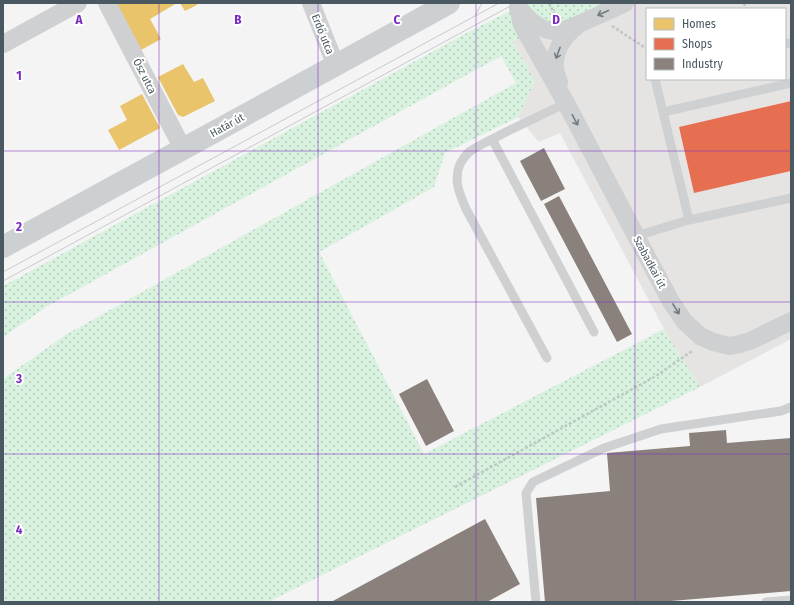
<svg xmlns="http://www.w3.org/2000/svg" width="794" height="605" viewBox="0 0 794 605" font-family="'Fira Sans Condensed',sans-serif">
  <style>
    .commercial { fill: #e5e4e2; fill-rule: evenodd }
    .grass { fill: url(#grass-dots) }
    .homes { fill: #e9c46a }
    .shops { fill: #e76f51 }
    .industry { fill: #8a817c }
    .lines { fill: none; stroke-linecap: round; stroke-linejoin: round }
    .path { stroke: #bcc9c3; stroke-width: 2.5; stroke-dasharray: 3 2; stroke-linecap: butt }
    .service { stroke: #ced0d2; stroke-width: 9 }
    .minor { stroke: #ced0d2; stroke-width: 18 }
    .secondary { stroke: #cdd0d3; stroke-width: 22 }
    .tram { stroke: #c9cacc; stroke-width: 1 }
    .oneway { stroke: #727d83 }
    .grid { fill: none; stroke: #7b2cbf; stroke-width: 1; stroke-opacity: 0.55 }
    .labels { text-anchor: middle; stroke-width: 4; stroke-linejoin: round; paint-order: stroke }
    .street-label { font-size: 11px; fill: #4a5961; stroke: #fff }
    .grid-label { font-size: 13px; text-anchor: middle; font-weight: bold; fill: #7b2cbf; stroke: #fff; stroke-width: 4; stroke-linejoin: round; paint-order: stroke }
  </style>
  <defs>
    <pattern id="grass-dots" width="8" height="8" patternUnits="userSpaceOnUse"><rect width="8" height="8" fill="#d9f2df"/><path d="M2 2h.1M6 6h.1" fill="none" stroke="#b2c7b8" stroke-width="1.8" stroke-linecap="round"/></pattern>
  </defs>
  <rect width="100%" height="100%" fill="#f4f4f4"/>
  <path class="commercial" d="M604 3H791V339L700 387 664 329 560 133 539 142 518 117 535 81 513 41 566 21ZM647 9H785V79H647Z"/>
  <path class="grass" d="M525 3H604L566 21 513 41 535 81 518 117 445 153 434 187 319 252 424 454 664 329 700 387 268 602H3V379L67 334 516 83 501 56 48 306 3 337V286L463 35Z"/>
  <path class="homes" d="M111 3H150V4L152 3H177L150 19 161 39 139 51Z
    M180 3H196L197 5 185 11Z
    M183 64 194 82 203 78 215 101 183 117 178 115 158 77Z
    M142 94 160 128 119 150 108 130 127 120 120 106Z"/>
  <path class="shops" d="M791 101V171L694 193 679 127Z"/>
  <path class="industry" d="M544 148 565 189 541 201 520 161Z
    M559 196 632 334 617 342 544 204Z
    M427 379 454 431 426 446 399 394Z
    M726 430 727 443 791 438V591L659 602H545L536 498 610 491 607 453 690 446 689 433Z
    M485 519 520 584 487 602H331Z"/>
  <g class="lines">
    <path class="path" d="M549 3 555 15
      M744 3 746 9
      M612 26 647 49
      M455 487 656 376 692 351"/>
    <path class="service" d="M785 44 791 43
      M655 79 689 220
      M663 112 791 83
      M492 139 594 332
      M636 236 689 220 791 198
      M547 358 466 209C460 195 453 180 460 164 462 160 465 156 469 152 479 145 491 140 502 134 523 124 545 113 566 103
      M536 602 526 493 533 482 604 448 661 429 781 411 791 407
      M766 602 791 600"/>
    <path class="minor" d="M107 3 183 149
      M311 3 336 66
      M518 7C526 17 539 30 553 31 565 32 578 24 588 20 601 14 613 9 625 3
      M518 8 522 25 566 103 636 236 670 300 684 321 700 336 713 342 730 346 740 344 752 340 791 321
      M3 44 78 3
      M559 82C557 76 554 69 555 63 555 48 566 34 577 26"/>
    <path class="secondary" d="M3 247 183 149 449 3"/>
    <path class="tram" d="M475 16 482 3
      M3 272 499 3
      M3 281 516 3"/>
  </g>
  <defs><path id="oneway-shaft" d="M-6 0H5M1.5-3L5.5 0L1.5 3" fill="none" stroke-width="1.6" stroke-linecap="round" stroke-linejoin="round"/></defs>
  <g class="oneway">
    <use href="#oneway-shaft" transform="translate(603 13) rotate(156)"/>
    <use href="#oneway-shaft" transform="translate(558 53) rotate(110)"/>
    <use href="#oneway-shaft" transform="translate(575 120) rotate(62)"/>
    <use href="#oneway-shaft" transform="translate(676 309) rotate(58)"/>
  </g>
  <path class="grid" d="M159 3V602M318 3V602M476 3V602M635 3V602M3 151H791M3 302H791M3 454H791"/>
  <g class="labels">
    <g class="street-label">
      <text transform="translate(323 34) rotate(68)" y="4">Erdő utca</text>
      <text transform="translate(145 76) rotate(63)" y="4">Ősz utca</text>
      <text transform="translate(227 125) rotate(-29)" y="4">Határ út</text>
      <text transform="translate(650 262) rotate(62)" y="4">Szabadkai út</text>
    </g>
  </g>
  <g class="grid-label">
    <text x="79" y="24">A</text>
    <text x="238" y="24">B</text>
    <text x="397" y="24">C</text>
    <text x="556" y="24">D</text>
    <text x="19" y="80">1</text>
    <text x="19" y="231">2</text>
    <text x="19" y="383">3</text>
    <text x="19" y="534">4</text>
  </g>
  <rect width="794" height="605" fill="none" stroke="#4a5961" stroke-width="8"/>
  <rect x="646" y="8" width="140" height="72" fill="#ffffff" stroke="#b7bdc0"/>
  <rect x="654" y="18" width="20" height="12" fill="#e9c46a" stroke="#b7bdc0"/>
  <text x="682" y="28" font-size="12" fill="#4a5961">Homes</text>
  <rect x="654" y="38" width="20" height="12" fill="#e76f51" stroke="#b7bdc0"/>
  <text x="682" y="48" font-size="12" fill="#4a5961">Shops</text>
  <rect x="654" y="58" width="20" height="12" fill="#8a817c" stroke="#b7bdc0"/>
  <text x="682" y="68" font-size="12" fill="#4a5961">Industry</text>
</svg>
